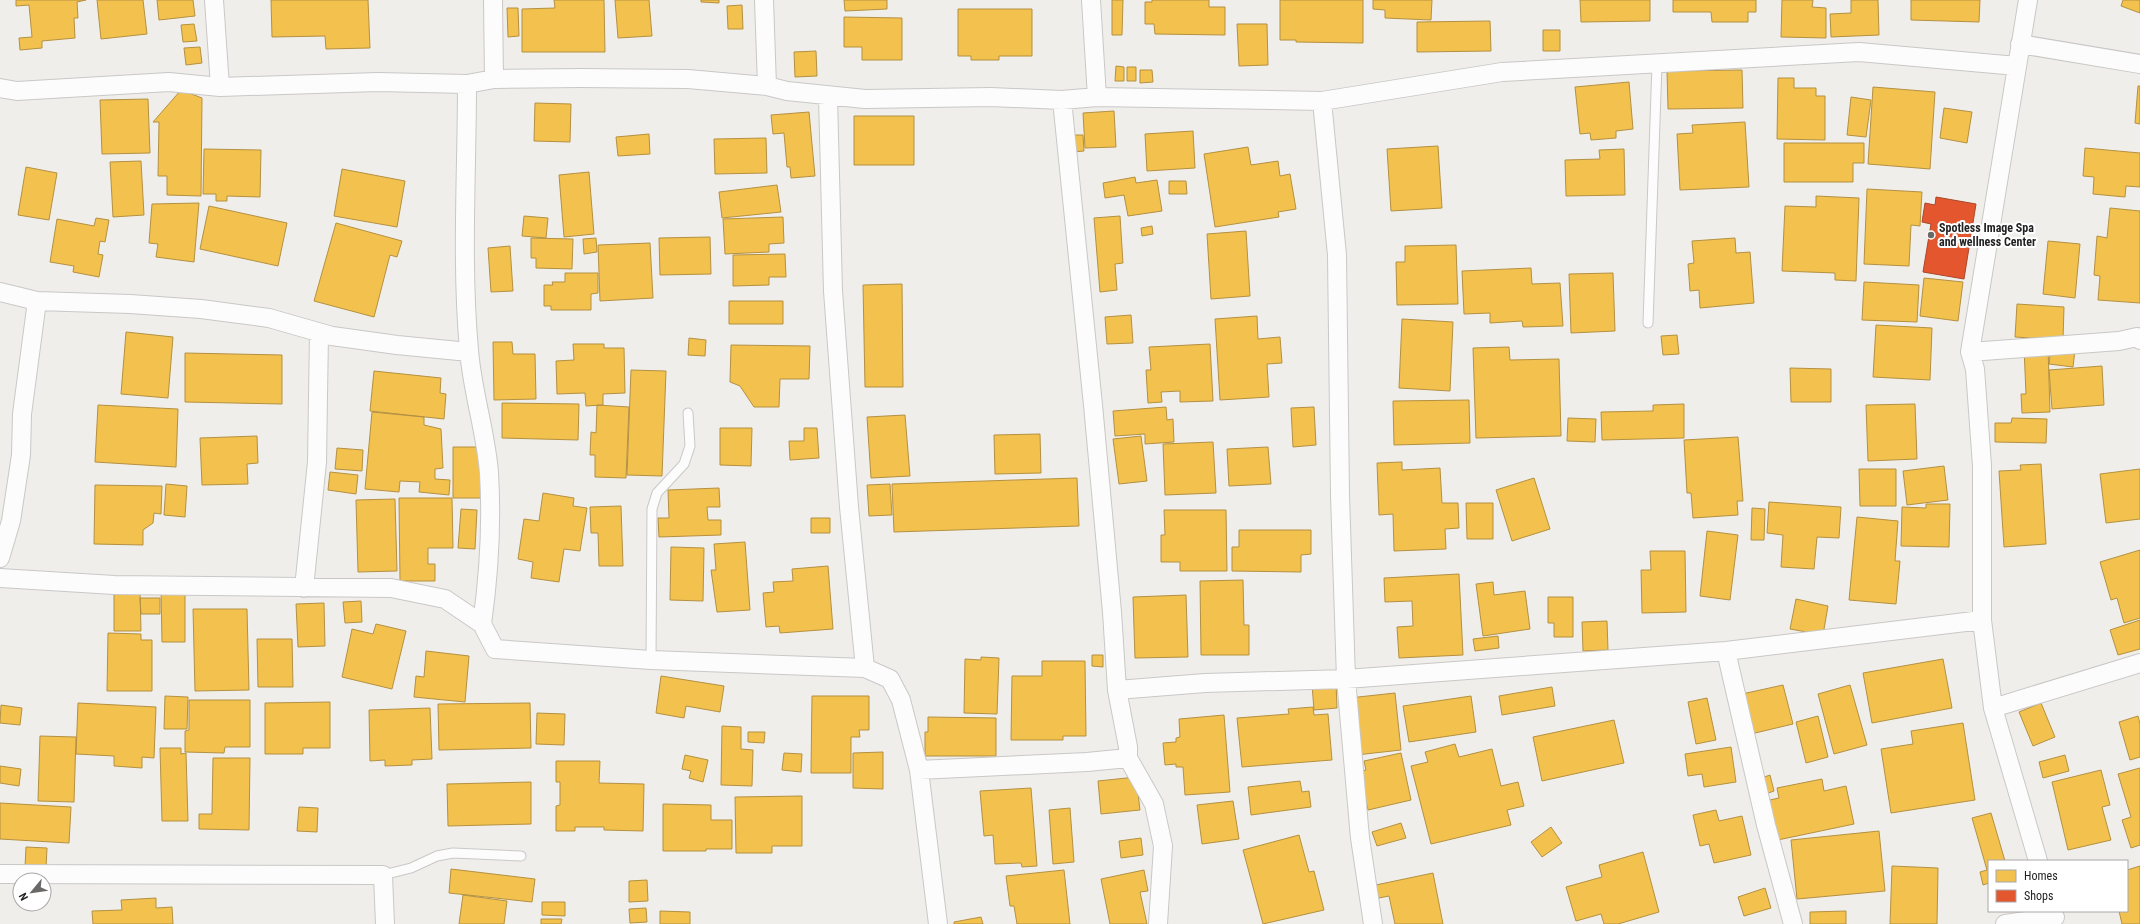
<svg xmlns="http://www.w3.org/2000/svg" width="2140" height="924" viewBox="0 0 2140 924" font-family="'Roboto Condensed',sans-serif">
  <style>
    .homes { fill: #f2c14e; stroke: #b49141 }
    .shops { fill: #e4572e; stroke: #aa472a }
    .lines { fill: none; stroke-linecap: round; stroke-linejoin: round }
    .service-casing { stroke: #c9c8c7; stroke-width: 11 }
    .minor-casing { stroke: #c9c8c7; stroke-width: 20 }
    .service { stroke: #fdfcfc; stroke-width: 9 }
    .minor { stroke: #fdfcfc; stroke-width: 18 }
    .poi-dot { fill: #6a6968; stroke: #fff; stroke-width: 1.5 }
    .labels { text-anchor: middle; stroke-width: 4; stroke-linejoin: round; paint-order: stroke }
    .poi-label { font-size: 12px; font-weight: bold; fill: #222; stroke: #fff; text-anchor: start }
  </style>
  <rect width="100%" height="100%" fill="#f0eeeb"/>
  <path class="homes" d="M16 0H86L77 2 78 18H74L75 38 42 41V48L20 50 19 38 32 37 29 5 16 6Z
    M97 0H143L147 34 101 39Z
    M157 0H193L195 16 159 20Z
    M271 0H368L370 48 326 49 325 36 272 37Z
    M554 0H604L605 52H522V9L555 8Z
    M615 0H649L652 36 618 38Z
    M701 0H719V3L701 2Z
    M844 0H887V9L845 11Z
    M1112 0H1123L1122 35H1112Z
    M1152 0H1209V7H1225V35L1155 34 1154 24H1145V2H1152Z
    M1280 0H1363V43L1296 42V40H1280Z
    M1373 0H1432L1431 20 1385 18V10L1373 9Z
    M1580 0H1650V21L1581 22Z
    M1673 0H1756V12H1748V22H1712L1711 12H1673Z
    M1782 0H1813L1812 7 1826 8V38L1781 37Z
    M1851 0H1878L1879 35 1831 37 1830 14 1851 13Z
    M1911 0H1980L1979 22 1911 20Z
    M2123 0H2140V13L2121 6Z
    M742 5 743 29H728L727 6Z
    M507 8H518L519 36 508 37Z
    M958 9H1032V56H999V60H971V56H958Z
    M844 17 902 18V60H862V47H844Z
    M1490 21 1491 51 1417 52V22Z
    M194 24 197 41 183 42 181 25Z
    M1237 24H1267L1268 65 1239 66Z
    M1543 30H1560V51H1543Z
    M200 47 202 63 186 65 184 48Z
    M816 51 817 76 795 77 794 52Z
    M1116 66 1124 67V81H1115Z
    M1127 67H1136V81H1127Z
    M1140 70H1152L1153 82 1140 83Z
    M1742 70 1743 108 1668 109 1667 71Z
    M1778 78H1794V88H1816V96H1825V140L1777 139Z
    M1629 82 1633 129 1616 131V138L1591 140 1590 133 1580 134 1575 87Z
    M2138 86H2140V124L2135 123Z
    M1873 87 1935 92 1930 169 1868 164Z
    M181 90 202 98 201 196 167 195V176H158L159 122H153Z
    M1851 97 1871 100 1866 137 1847 135Z
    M148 99 150 153 102 154 100 100Z
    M535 103 571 104 570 142 534 141Z
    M1944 108 1972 112 1967 143 1940 138Z
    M1114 111 1116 147 1085 148 1083 113Z
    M809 112 815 176 791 178 790 167H787L784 133 773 134 771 115Z
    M854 116H914V165H854Z
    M1745 122 1749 187 1680 190 1677 134 1693 133 1692 125Z
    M1193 131 1195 168 1147 171 1145 134Z
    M649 134 650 154 618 156 616 137Z
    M1073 135H1083L1084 151 1073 152Z
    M766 138 767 173 715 174 714 139Z
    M1784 143H1864V163H1853V182H1784Z
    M1438 146 1442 208 1391 211 1387 149Z
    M1248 147 1251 165 1278 161 1280 176 1290 174 1296 209 1278 212 1279 217 1215 227 1204 154Z
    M2085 148 2140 153V187L2126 186 2125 197 2093 194 2094 177 2083 176Z
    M204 149 261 150 260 197 227 196V201H216V194H203Z
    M1624 149 1625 195 1566 196 1565 160 1600 159 1599 150Z
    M141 161 144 215 113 217 110 162Z
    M26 167 57 173 49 220 18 215Z
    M342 169 405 181 397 227 334 216Z
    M589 172 594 234 564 237 559 175Z
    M1135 177 1136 183 1157 180 1162 211 1128 216 1124 195 1105 198 1103 183Z
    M1169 181H1186L1187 194H1169Z
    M777 185 781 212 722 218 719 192Z
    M1867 189 1922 192 1920 226 1911 225 1909 266 1864 264Z
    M1816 196 1859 198 1856 281 1835 280V273L1782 271 1785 206 1816 207Z
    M199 203 194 262 156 257 158 244 149 243 152 204Z
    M209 206 287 223 278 266 200 249Z
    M2110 208 2140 211V303L2098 300 2100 276 2094 275 2097 236 2107 238Z
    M524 216 548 218 546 238 522 236Z
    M1120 216 1123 263 1115 264 1117 290 1100 292 1094 218Z
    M783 217 784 243 769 244V252L725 254 723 219Z
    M96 218 109 220 105 242 100 241 98 254 103 255 99 277 73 272 74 266 50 262 57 219 94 226Z
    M336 223 402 241 397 257 390 255 374 317 314 301Z
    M1152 226 1153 234 1142 236 1141 228Z
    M1246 231 1250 296 1211 299 1207 234Z
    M710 237 711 274 660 275 659 238Z
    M531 238 573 239 572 269 536 268V258H531Z
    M596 238 597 252 584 254 583 239Z
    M1735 238 1736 253 1750 252 1754 303 1700 308 1699 290 1690 291 1688 264 1694 263 1692 241Z
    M2048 241 2080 244 2075 298 2043 294Z
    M650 243 653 298 600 301 598 245Z
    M1456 245 1458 304 1397 305 1396 262H1405V246Z
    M510 246 513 291 491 292 488 248Z
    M785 254 786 277H769V285L733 286V255Z
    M1531 268 1532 284 1560 283 1563 326 1523 327 1522 321 1490 323V313L1464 314 1462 271Z
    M565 273H598V293L591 294V310H551V306H544V285H553L552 282H565Z
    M1613 273 1615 331 1571 333 1569 274Z
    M1924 278 1963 282 1958 321 1920 316Z
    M1864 282 1919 285 1917 322 1862 320Z
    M902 284 903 387H865L863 285Z
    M729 301H783V324H729Z
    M2017 304 2064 307 2063 340 2015 337Z
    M1131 315 1133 343 1107 344 1105 317Z
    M1257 316 1258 339 1280 337 1282 363 1267 364 1269 397 1220 400 1215 319Z
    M1402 319 1453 322 1450 391 1399 388Z
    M1876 325 1932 328 1930 380 1873 377Z
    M126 332 173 337 168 398 121 394Z
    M1677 335 1679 354 1663 355 1661 336Z
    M689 338 706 340 705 356 688 355Z
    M493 342H512L513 354H535L536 399 494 400Z
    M573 344H604V348H624L625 393 603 394V405L586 406 585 393 557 394 556 361 574 360Z
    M1210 344 1213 401 1180 402V391L1161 392 1162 402 1148 403 1146 370H1151L1149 347Z
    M731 345 810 346 809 379H780L779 407H754L740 386 730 382Z
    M1509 347 1510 360 1559 359 1561 436 1476 438 1473 348Z
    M2048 347 2050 412 2022 413 2021 394H2026L2024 348Z
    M2051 347 2075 350 2073 367 2049 364Z
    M185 353 282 355V404L185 402Z
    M2102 366 2104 405 2052 409 2049 370Z
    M1790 368 1831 369V402H1791Z
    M631 370 666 371 662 476 627 475Z
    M374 371 441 378 440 393 446 394 444 419 370 411Z
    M1469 400 1470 443 1394 445 1393 401Z
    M502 403 579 404 578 440 502 438Z
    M1684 404V438L1602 440 1601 412 1653 411V405Z
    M1915 404 1917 459 1868 461 1866 405Z
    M98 405 178 409 176 467 95 462Z
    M597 405 629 407 626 478 595 477V455H590L591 432 596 433Z
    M1166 407 1167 420 1173 419 1174 442 1145 444V434L1115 436 1113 411Z
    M1314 407 1316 445 1293 447 1291 408Z
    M372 412 424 417V425L441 429 443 468 435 469V479L450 480 449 495 419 492 420 482 400 481 399 492 365 489Z
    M905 415 910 476 871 478 867 417Z
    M1568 418 1596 419 1595 442 1567 441Z
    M2012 418 2047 419 2046 443 1995 442V423H2011Z
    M720 428H752L751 466 720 465Z
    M804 428H817L819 458 790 460 789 441H804Z
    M1040 434 1041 473 995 474 994 435Z
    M257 436 258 463 247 464 248 484 202 485 200 438Z
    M1141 436 1147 481 1119 484 1113 439Z
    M1738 437 1743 501H1737L1738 515 1693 518 1691 493H1687L1684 440Z
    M1213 442 1216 493 1165 495 1163 444Z
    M453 447H480L481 498H453Z
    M1268 447 1271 484 1229 486 1227 449Z
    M337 448 363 450 362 471 335 469Z
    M1402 462V470L1440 468 1442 503H1458L1459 528 1445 529 1446 549 1394 551 1393 514 1379 515 1377 463Z
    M2041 464 2046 544 2004 547 1999 471 2021 470 2020 465Z
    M1944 466 1948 500 1907 505 1903 471Z
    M1859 469H1896V506H1860Z
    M2140 469V519L2106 523 2100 474Z
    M330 472 358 475 356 494 328 490Z
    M1077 478 1079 526 894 532 892 484Z
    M1534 478 1550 529 1512 541 1496 490Z
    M166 484 187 486 185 517 164 515Z
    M890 484 892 515 869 516 867 485Z
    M95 485 162 486 161 514 154 513 153 523 143 530V545L94 544Z
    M719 488 720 507H707L708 520H721V535L659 537 658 518H669L668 490Z
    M543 493 574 498 573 506 587 508 580 551 564 549 559 582 531 578 533 562 518 559 524 519 539 521Z
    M399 498H452L453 548H428V564H435V581H400Z
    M395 499 397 571 358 572 356 500Z
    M1769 502 1841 507 1839 538 1817 537 1814 569 1781 567 1783 535 1767 533Z
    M1466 503H1493V539H1467Z
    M1926 504H1950L1949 547 1901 546 1902 507 1926 508Z
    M621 506 623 566H599L598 533H591L590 507Z
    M1752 508 1765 509 1764 540H1751Z
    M461 509 477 510 475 549 458 548Z
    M1164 510H1226L1227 571H1180V562H1161V535H1165Z
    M1857 517 1898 521 1895 561H1900L1896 604 1849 600Z
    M811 518H830V533H811Z
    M1239 530H1311V554L1301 555V572L1232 571V547H1239Z
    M1707 531 1738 535 1730 600 1700 596Z
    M745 542 750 610 717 612 711 570H716L714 544Z
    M671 547 704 548 703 601 670 600Z
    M2140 550V618L2124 623 2117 598 2111 600 2100 562Z
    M1650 551H1685L1686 612 1642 613 1641 570H1651Z
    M828 566 833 629 780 633 779 626 766 627 763 593 774 592 773 582 793 581 792 569Z
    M1459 574 1463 655 1399 658 1397 627 1413 626 1412 601 1385 602 1384 578Z
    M1243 580 1244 625H1249V655H1201L1200 581Z
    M1493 582 1494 595 1525 591 1530 629 1483 636 1476 584Z
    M114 591H140L141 631H114Z
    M161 591H185V642H162Z
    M1186 595 1188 657 1135 658 1133 597Z
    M1548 597H1573V637H1554V623H1548Z
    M140 598H160V614H141Z
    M1796 599 1828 606 1823 635 1790 629Z
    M361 601 362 622 345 623 343 602Z
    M324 603 325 646 298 647 296 604Z
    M193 609H247L249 690 195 691Z
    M2140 620V649L2118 655 2110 630Z
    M1607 621 1608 650 1583 651 1582 622Z
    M376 624 406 631 392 689 342 677 352 629 373 634Z
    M108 633 141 634V640H152V691H107Z
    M1498 636 1499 648 1475 651 1473 639Z
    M257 639H292L293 687H258Z
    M426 651 469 656 465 702 414 697 416 676 424 677Z
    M1092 655H1103V667L1092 666Z
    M981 657 999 658 997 714 964 713 965 659 981 660Z
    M1943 659 1952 708 1872 723 1863 673Z
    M1042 661H1085L1086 736H1063V740H1011L1012 676H1042Z
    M661 676 724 686 720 712 686 706 684 718 656 713Z
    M1336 683 1337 708 1314 710 1312 685Z
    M1783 685 1793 724 1751 734 1742 694Z
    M1850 685 1867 745 1834 754 1818 694Z
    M1552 687 1555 706 1502 715 1499 696Z
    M1395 693 1401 750 1356 755 1349 698Z
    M165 696 188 697 187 729H164Z
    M812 696H869V730H859L860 737H851V773H811Z
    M1471 696 1476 732 1409 742 1403 706Z
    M1707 698 1716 740 1696 744 1688 702Z
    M189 700H250V747H225L224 753 185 752V731L189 730Z
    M330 702V748H303V754H265V703Z
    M78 703 156 707 154 758 142 757V768L114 766V756L76 754Z
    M530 703 531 748 439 750 438 704Z
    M2041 703 2055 737 2033 746 2019 712Z
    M1 705 22 708 20 725 0 723Z
    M1313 707 1314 715 1328 714 1332 760 1242 767 1237 718 1289 714 1288 709Z
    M430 708 432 759 412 760V765L385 766V760L370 761 369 710Z
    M537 713 565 714 564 745 536 744Z
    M1224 715 1230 792 1185 795 1183 767H1176V764L1165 765 1163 743 1176 742V738L1180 737 1179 719Z
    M1818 716 1828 757 1806 763 1796 722Z
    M2138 716 2140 724V757L2130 760 2119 722Z
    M928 717 996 718V756H925V732H928Z
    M1614 720 1624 763 1542 781 1533 737Z
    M1963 723 1975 800 1891 813 1881 749 1913 744 1911 731Z
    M722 726 741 727V749L753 750 752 786 721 785Z
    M748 732H765L764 743 748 742Z
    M40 736 76 737 74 802 38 801Z
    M1455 744 1459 757 1492 749 1501 786 1518 782 1524 806 1507 810 1511 825 1431 844 1411 766 1428 762 1425 752Z
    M1731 747 1736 782 1704 787 1702 774 1688 776 1685 754Z
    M160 748H181V754L186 753 188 821H162Z
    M883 752V789L853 788V753Z
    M784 753 802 754 801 772 782 770Z
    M1401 753 1411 800 1368 810 1359 772 1366 770 1364 761Z
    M685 755 708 760 703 782 689 778 691 771 682 769Z
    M2065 755 2069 771 2043 778 2039 762Z
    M213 758H250L249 830 199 829V814H212Z
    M556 761H600L599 783 644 784 643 831 604 830V827H575V831H556V806L560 805V782H556Z
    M0 766 21 769 19 786 0 783Z
    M2140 768V845L2131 848 2122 820 2131 817 2118 774Z
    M2101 770 2110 805 2102 807 2111 840 2068 850 2052 782Z
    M1770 775 1774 791 1763 795 1759 779Z
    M1136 777 1140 810 1101 814 1098 781Z
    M1822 779 1824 791 1846 786 1854 824 1773 841 1765 801 1779 798 1777 788Z
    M1300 781 1302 792 1309 791 1311 807 1251 815 1248 787Z
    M531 782V824L448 826 447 784Z
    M1031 788 1037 866 1022 867 1021 863 995 864 993 835 984 836 980 791Z
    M802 796V846H772V853H736L735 797Z
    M1233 801 1239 839 1202 844 1197 805Z
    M0 803 71 807 69 843 0 839Z
    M663 804 711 805V820H732V849H706V851H663Z
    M299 807 318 808 317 832 297 831Z
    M1070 808 1074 862 1053 864 1049 810Z
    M1716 810 1719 821 1742 816 1751 855 1714 863 1709 844 1700 846 1693 815Z
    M1991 813 2005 861H1989V883L1983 885 1980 872 1987 870 1972 818Z
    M1401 823 1406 838 1377 846 1372 832Z
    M1551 827 1562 843 1542 857 1531 842Z
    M1879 831 1885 891 1797 899 1791 840Z
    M1299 835 1309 872 1314 871 1324 910 1263 924 1243 850Z
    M1141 838 1143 855 1121 858 1119 841Z
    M26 847 47 848 46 868 25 867Z
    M1643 852 1659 912 1618 924H1604L1601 914 1576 921 1566 887 1602 877 1599 865Z
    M1892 866 1938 868 1937 924H1890Z
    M2140 866V924H2122L2119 911H2127V870Z
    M451 869 535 879 532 902 449 893Z
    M1064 870 1070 924H1017L1014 906H1010L1006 876Z
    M1144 870 1148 891 1140 892 1147 924H1110L1101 879Z
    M1433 873 1443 924H1395L1389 896 1374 899 1371 886Z
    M647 880 648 901 629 902V881Z
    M1765 888 1771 908 1744 916 1738 897Z
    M463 895 507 901 504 924H459Z
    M156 898V908L172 907 173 924H93L92 911 122 910 121 900Z
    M542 902H565V916L542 915Z
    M646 908 647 922 630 923 629 909Z
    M660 911 690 912V924H660Z
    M1846 911V924H1810V912Z
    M981 917 983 924H954V922Z
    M541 919H562L561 924H541Z"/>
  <path class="shops" d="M1936 197 1976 204 1964 279 1923 272 1931 224 1922 222 1925 203 1935 205Z"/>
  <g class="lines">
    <g class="service-casing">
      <path id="service" d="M1648 323 1657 64
        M651 660 652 509 657 493 684 464 690 446 688 413
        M383 875 411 868 437 856 453 853 521 856"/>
    </g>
    <g class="minor-casing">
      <path id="minor" d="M214 0 220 87
        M493 0 494 79
        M764 0 767 86
        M1091 0 1097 97
        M2028 0 1970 352 1975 369 1982 466V620L1993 708 2038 861
        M2020 44 2140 64
        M467 84C467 172 461 262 469 350 472 391 486 432 489 473 492 523 489 574 482 624
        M0 88 17 91 169 82 220 87 378 82 467 84 494 79 581 78 688 79 767 86 787 91 865 99 991 97 1062 100 1097 97 1322 101 1502 72 1859 52 2017 66
        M828 97 833 291 849 507 865 668 890 679 901 700 919 770 938 924
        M1322 101 1337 255 1340 495 1346 679 1360 838 1373 924
        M0 292 37 301 130 304 201 309 269 318 332 336 397 345 469 352
        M1970 352 2119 341 2137 337 2140 340
        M0 558 11 521 21 455 22 414 37 301
        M0 578 114 585 391 588 445 599 482 624 495 649 651 660 865 668
        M304 588 317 462 319 333
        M1726 651 1766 825 1793 924
        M1117 690 1205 683 1346 679 1726 651 1982 620
        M1993 708 2140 663
        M1128 758 1154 804 1163 846 1158 924
        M919 770 1087 762 1128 758V747L1117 690 1112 612 1093 405 1062 100
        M0 874 383 875 385 924
        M2005 924 2055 917"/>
    </g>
    <use href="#service" class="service"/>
    <use href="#minor" class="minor"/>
  </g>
  <circle class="poi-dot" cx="1931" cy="235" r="4"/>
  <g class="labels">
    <g class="poi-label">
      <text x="1939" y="232">Spotless Image Spa<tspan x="1939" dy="14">and wellness Center</tspan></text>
    </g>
  </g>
  <rect x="1988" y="860" width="140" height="52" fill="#ffffff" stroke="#a7a7a7"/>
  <rect x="1996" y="870" width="20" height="12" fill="#f2c14e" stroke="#a7a7a7"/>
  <text x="2024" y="880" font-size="12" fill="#222222">Homes</text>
  <rect x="1996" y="890" width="20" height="12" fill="#e4572e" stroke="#a7a7a7"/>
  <text x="2024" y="900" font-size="12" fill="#222222">Shops</text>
  <g transform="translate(32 892) rotate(241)"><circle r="19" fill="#ffffff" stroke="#a7a7a7"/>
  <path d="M0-3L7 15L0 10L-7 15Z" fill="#6a6968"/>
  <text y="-6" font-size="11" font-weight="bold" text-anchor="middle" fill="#222222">N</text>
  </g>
</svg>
